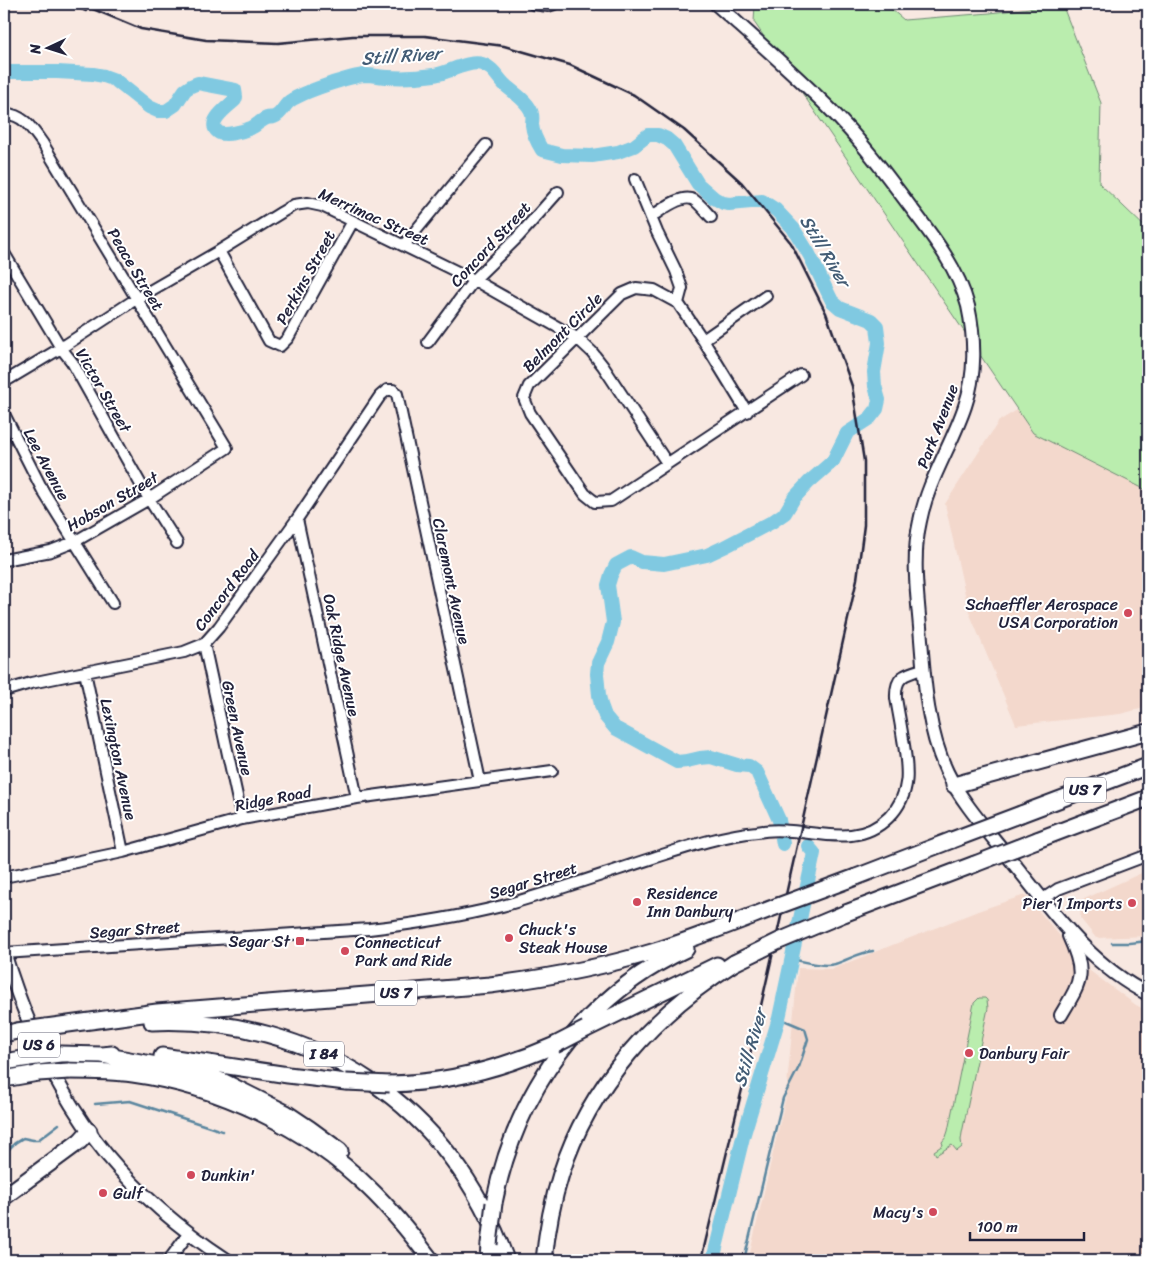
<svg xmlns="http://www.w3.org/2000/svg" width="1152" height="1264" viewBox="0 0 1152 1264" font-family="Sriracha,sans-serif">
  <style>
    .built { fill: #f3d8cc }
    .green { fill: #baedae; stroke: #6e8874 }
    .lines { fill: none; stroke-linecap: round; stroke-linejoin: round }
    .stream { stroke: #5a869f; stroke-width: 2.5 }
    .river { stroke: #80c9e1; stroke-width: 14 }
    .minor-casing { stroke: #22223b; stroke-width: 14 }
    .major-casing { stroke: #22223b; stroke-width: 16 }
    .highway-casing { stroke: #22223b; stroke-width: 19 }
    .minor { stroke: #fff; stroke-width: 10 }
    .major { stroke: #fff; stroke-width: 12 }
    .highway { stroke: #fff; stroke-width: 15 }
    .rail { stroke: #22223b; stroke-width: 2.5 }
    .highway-bridge-casing { stroke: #22223b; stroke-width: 19; stroke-linecap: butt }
    .highway-bridge { stroke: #fff; stroke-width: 15 }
    .poi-dot { fill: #d1495b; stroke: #fff; stroke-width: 2 }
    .labels { text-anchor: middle; stroke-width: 4; stroke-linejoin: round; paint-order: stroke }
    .shield { fill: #fff; stroke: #646476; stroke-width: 1 }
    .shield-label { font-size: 15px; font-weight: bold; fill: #22223b }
    .street-label { font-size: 16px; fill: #22223b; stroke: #fff }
    .poi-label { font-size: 16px; fill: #22223b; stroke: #fff; text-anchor: start }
    .water-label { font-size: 18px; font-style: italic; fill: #435c75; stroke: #fff }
  </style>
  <rect width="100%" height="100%" fill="#f8e8e1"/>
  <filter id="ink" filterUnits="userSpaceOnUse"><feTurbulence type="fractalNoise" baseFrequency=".02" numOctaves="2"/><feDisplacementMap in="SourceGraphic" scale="10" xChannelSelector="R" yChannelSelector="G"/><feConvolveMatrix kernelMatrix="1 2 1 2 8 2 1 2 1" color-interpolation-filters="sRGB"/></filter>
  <g filter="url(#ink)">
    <path class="built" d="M1106 356 1148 472V707L1120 714 1016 725 969 612 945 504 999 421Z
      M1148 870V936L1096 938 1080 918 1082 900Z
      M1025 895 1090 971 1136 1005 1148 1011V1260H750V1253L786 1096 798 968 832 969 978 911Z"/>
    <path class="green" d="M755 4H885L904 20 990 13 1062 4 1101 103 1099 183 1148 230V491L1033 433 754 22Z
      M979 998H985L987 1000 988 1008 962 1133 961 1140 962 1147 957 1151 952 1145 936 1155 934 1151 943 1145 942 1142 946 1137 948 1131 974 1003Z"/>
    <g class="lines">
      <path class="stream" d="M1112 943H1130L1148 941
        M792 959C806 962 822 967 835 964 848 960 860 952 873 951
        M95 1104 130 1101 222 1131
        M4 1154 15 1143 23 1138 33 1140H38L59 1124
        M744 1260 783 1098 799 1067 808 1039 805 1029 779 1018"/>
      <path class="river" d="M4 72H57L93 74 104 76 115 80 149 107 158 111H166L175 105 185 90 191 86 198 83 235 90 236 97 235 100C229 106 205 122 218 132 224 137 244 131 251 128 256 126 261 120 267 118 269 117 272 118 274 117 282 114 284 105 290 101 303 92 350 76 365 75 373 75 381 77 388 77 402 78 420 77 434 75 448 73 469 60 482 64 494 68 496 76 504 84 512 92 529 101 532 114 533 117 532 122 532 125 533 135 537 142 542 150L562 155 592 156 618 152 634 146 648 135H658L667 139 674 145 698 184 714 198 723 203 729 204 762 201 776 210 793 228 809 254 832 301 840 308 871 320 877 326 879 343 874 372 875 386 879 400 877 409 870 418 847 433 833 461 809 482 794 498 785 513 772 522 724 547 707 555 664 564 642 562 631 557 616 565 611 575 608 585 613 622 608 642 598 663 597 674 599 695 601 705 605 716 615 728 677 762 687 761 700 758 711 757 737 765 749 766 757 772 779 820 783 844
        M713 1260 743 1137 779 1018 814 853 808 846"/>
      <g class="minor-casing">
        <path id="minor" d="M533 4 548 6 554 4
          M4 114C23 113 33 130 43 144L227 448 149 499 74 542 51 551 4 560
          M635 179 657 232 676 271 682 288 678 303
          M651 217C660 211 682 193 694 200 700 204 706 212 711 217
          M404 245 486 145
          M219 251 269 341 280 346 288 338 353 221
          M4 253 61 348 72 362 149 499 177 543
          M703 340 766 296
          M428 342 474 280 518 237 558 192
          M4 382 61 348 136 299 219 251 282 212 294 205 308 203 322 206 474 280 577 338 592 352 603 366 667 463
          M747 412 703 340 678 303 654 290 636 288 622 294 529 386 524 398 530 413 585 494 595 502 611 501 801 375
          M4 414 43 491 113 603
          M297 519 357 798
          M204 644 242 819
          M85 672 123 852
          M4 691 31 683 184 652 204 644 219 627 297 519 380 396 387 390H393L397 394 480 781
          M4 877 123 852 242 819 357 798 552 771
          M1043 899 1058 889 1148 855
          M4 953 369 929C414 924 458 917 502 906 552 892 601 875 650 859 684 848 722 835 757 832 768 830 780 830 791 831 826 834 861 845 889 817 912 794 908 768 903 739 901 725 898 711 896 698 895 676 905 674 923 669
          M169 1260 189 1233"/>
      </g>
      <g class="major-casing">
        <path id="major" d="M716 4C754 38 793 72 829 108 860 139 886 174 912 209 935 239 958 269 968 306 975 338 976 375 965 406 952 445 928 480 920 521 912 556 917 592 920 627 924 676 926 727 947 772 961 801 986 829 1006 854 1048 905 1087 964 1148 994
          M4 952C26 1025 59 1096 107 1155 141 1196 183 1231 227 1260
          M1061 1015C1081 981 1087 975 1069 936"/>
      </g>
      <g class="highway-casing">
        <path id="highway" d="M954 785 1148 732
          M1021 814 1148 766
          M1037 840 1148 798
          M856 877 952 840
          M846 913 975 864
          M152 1022C314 1015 452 1106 506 1260
          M46 1027 157 1012 490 985C545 978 599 968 652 952 694 939 736 922 778 906
          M586 1029 717 965
          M4 1034 17 1031
          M60 1054 102 1055 112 1054
          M102 1055 184 1070 222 1081 286 1113 310 1129 340 1151
          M162 1056 288 1075 346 1082
          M4 1062 29 1058
          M69 1071C90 1071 112 1071 133 1074 219 1086 307 1127 369 1188 392 1210 412 1235 431 1260
          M4 1079 38 1073
          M390 1084C447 1083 503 1068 555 1045
          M4 1197 80 1141 89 1131
          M494 1203C516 1093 582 997 686 949
          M488 1260 489 1244
          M544 1260C547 1231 552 1202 561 1174 589 1085 656 1012 734 963"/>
      </g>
      <use href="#minor" class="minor"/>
      <use href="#major" class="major"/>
      <use href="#highway" class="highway"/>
      <path class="rail" d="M70 4 86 11
        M81 4 141 29 206 40 278 43 353 36H425L504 46 570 65 634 95 684 130 742 183 791 243 826 313 852 386 864 461V525L857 579 744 1081 701 1260"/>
      <g class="highway-bridge-casing">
        <path id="highway-bridge" d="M952 840 1021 814
          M975 864 1037 840
          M778 906 856 877
          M734 963 779 941 846 913
          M17 1031 46 1027
          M555 1045 586 1029
          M29 1058 60 1054
          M38 1073 69 1071
          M346 1082 390 1084
          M489 1244 494 1203"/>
      </g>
      <use href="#highway-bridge" class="highway-bridge"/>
    </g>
  </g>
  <g class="poi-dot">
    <circle cx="1128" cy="613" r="5"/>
    <circle cx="637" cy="902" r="5"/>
    <circle cx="1132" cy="903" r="5"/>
    <circle cx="509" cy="938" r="5"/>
    <rect x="295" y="936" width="10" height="10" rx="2.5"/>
    <circle cx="345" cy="951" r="5"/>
    <circle cx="969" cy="1053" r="5"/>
    <circle cx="191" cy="1175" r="5"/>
    <circle cx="103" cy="1193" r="5"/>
    <circle cx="933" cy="1212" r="5"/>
  </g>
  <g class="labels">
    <g class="shield">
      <rect x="1064" y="777.5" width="42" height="25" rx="4"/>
      <rect x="375" y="980.5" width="42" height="25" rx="4"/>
      <rect x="18" y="1032.5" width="42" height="25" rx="4"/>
      <rect x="304" y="1041.5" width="40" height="25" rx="4"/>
    </g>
    <g class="shield-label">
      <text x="1085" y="795">US 7</text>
      <text x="396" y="998">US 7</text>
      <text x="39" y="1050">US 6</text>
      <text x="324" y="1059">I 84</text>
    </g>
    <g class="street-label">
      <text transform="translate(374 216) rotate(24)" y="6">Merrimac Street</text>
      <text transform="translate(490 244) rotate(-47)" y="6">Concord Street</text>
      <text transform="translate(136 269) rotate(59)" y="6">Peace Street</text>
      <text transform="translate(305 277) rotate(-61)" y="6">Perkins Street</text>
      <text transform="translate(562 332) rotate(-45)" y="6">Belmont Circle</text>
      <text transform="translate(104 390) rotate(60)" y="6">Victor Street</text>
      <text transform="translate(937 426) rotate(-69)" y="6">Park Avenue</text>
      <text transform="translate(47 464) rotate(62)" y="6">Lee Avenue</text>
      <text transform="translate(112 501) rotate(-30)" y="6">Hobson Street</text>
      <text transform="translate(452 581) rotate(78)" y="6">Claremont Avenue</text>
      <text transform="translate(226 590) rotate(-53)" y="6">Concord Road</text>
      <text transform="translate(342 655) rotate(78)" y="6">Oak Ridge Avenue</text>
      <text transform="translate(238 728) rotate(78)" y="6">Green Avenue</text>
      <text transform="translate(119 759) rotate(78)" y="6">Lexington Avenue</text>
      <text transform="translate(273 798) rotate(-11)" y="6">Ridge Road</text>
      <text transform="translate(533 880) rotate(-17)" y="6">Segar Street</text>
      <text transform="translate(135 929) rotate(-4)" y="6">Segar Street</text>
    </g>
    <g class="poi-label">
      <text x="1118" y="610" text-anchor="end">Schaeffler Aerospace<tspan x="1118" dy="18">USA Corporation</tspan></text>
      <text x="647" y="899">Residence<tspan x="647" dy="18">Inn Danbury</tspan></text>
      <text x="1122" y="909" text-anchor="end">Pier 1 Imports</text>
      <text x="519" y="935">Chuck's<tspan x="519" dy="18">Steak House</tspan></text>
      <text x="290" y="947" text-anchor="end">Segar St</text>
      <text x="355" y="948">Connecticut<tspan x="355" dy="18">Park and Ride</tspan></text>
      <text x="979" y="1059">Danbury Fair</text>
      <text x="201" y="1181">Dunkin'</text>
      <text x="113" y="1199">Gulf</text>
      <text x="923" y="1218" text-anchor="end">Macy's</text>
    </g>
    <g class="water-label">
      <text transform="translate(401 56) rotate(-4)" y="6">Still River</text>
      <text transform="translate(825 251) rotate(59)" y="6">Still River</text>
      <text transform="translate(750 1048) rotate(-74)" y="6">Still River</text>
    </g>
  </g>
  <rect width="1152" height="1264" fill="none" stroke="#fff" stroke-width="20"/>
  <rect x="10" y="10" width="1132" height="1244" fill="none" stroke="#22223b" stroke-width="2" filter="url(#ink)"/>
  <g transform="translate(48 48) rotate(266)" stroke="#ffffff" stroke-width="4" paint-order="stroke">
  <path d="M0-4L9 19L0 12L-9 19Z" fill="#22223b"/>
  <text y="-8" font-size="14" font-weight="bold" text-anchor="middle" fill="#22223b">N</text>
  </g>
  <path d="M970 1232v8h114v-8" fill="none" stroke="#22223b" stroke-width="2.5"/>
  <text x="977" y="1232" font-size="15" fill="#22223b" stroke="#ffffff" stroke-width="4" paint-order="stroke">100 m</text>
</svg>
